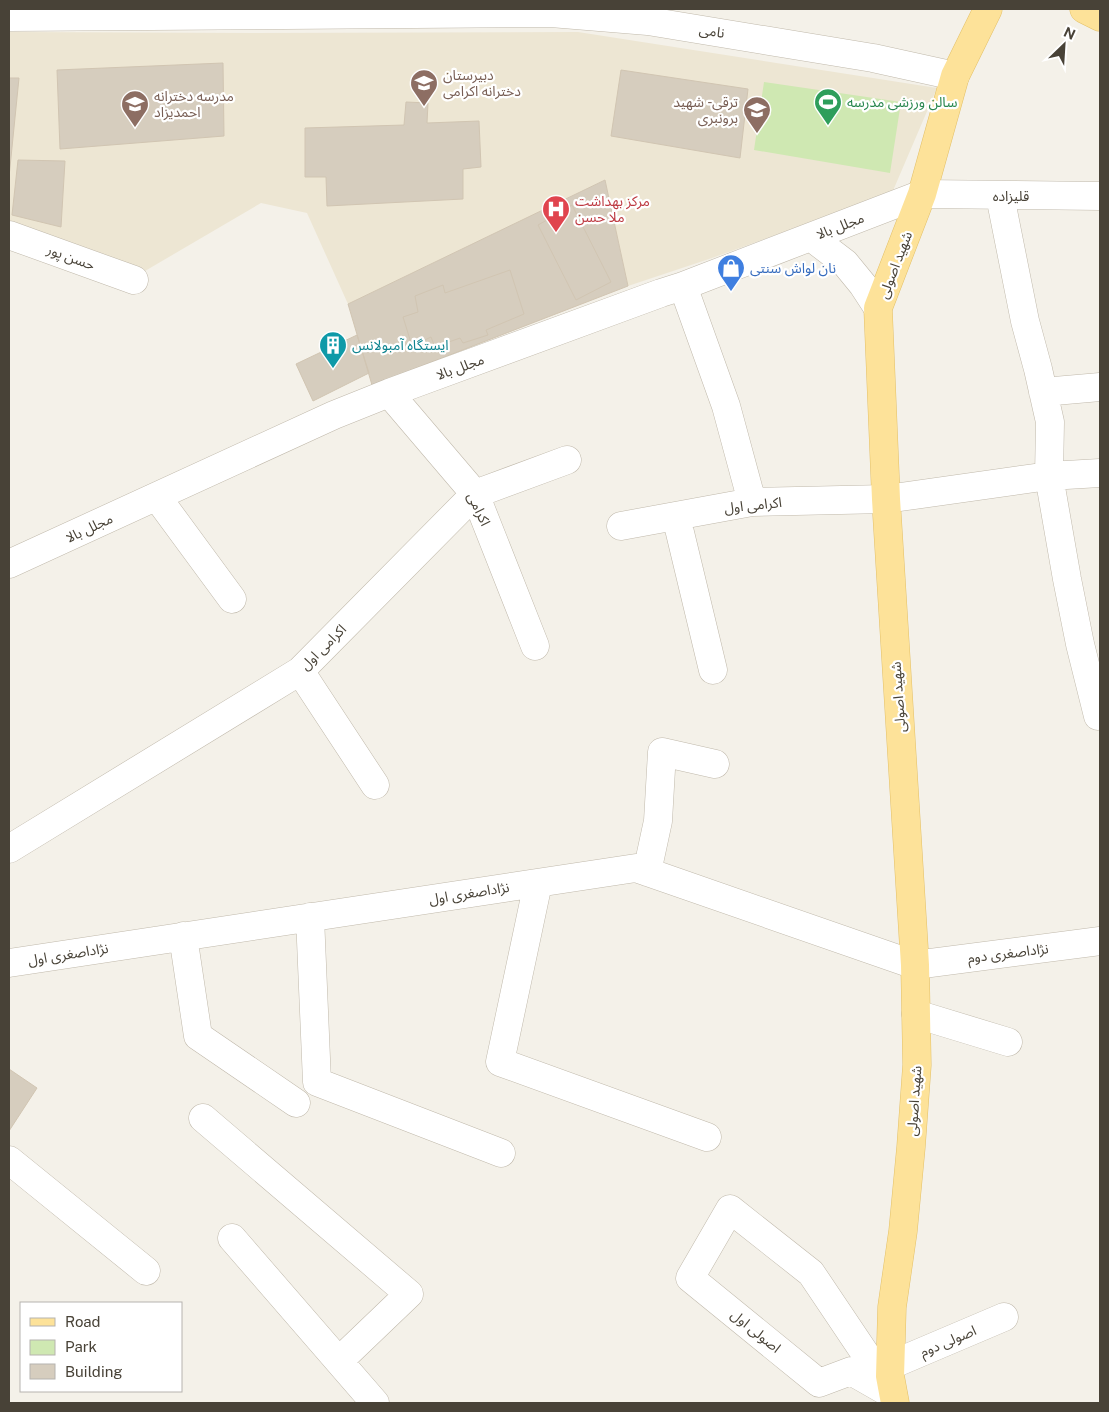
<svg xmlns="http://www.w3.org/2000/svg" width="1109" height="1412" viewBox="0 0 1109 1412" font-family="'Public Sans','Noto Sans Arabic',sans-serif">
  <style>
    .education { fill: #ede6d3 }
    .park { fill: #cfe8b2 }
    .building { fill: #d6cdbe; stroke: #d1c5b2 }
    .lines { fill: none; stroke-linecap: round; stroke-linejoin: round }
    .minor-casing { stroke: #c0b9ab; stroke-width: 29 }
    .major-casing { stroke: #e3c068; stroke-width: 29 }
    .minor { stroke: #fff; stroke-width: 28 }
    .major { stroke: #fde299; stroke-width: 28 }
    .labels { text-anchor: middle; stroke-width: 4.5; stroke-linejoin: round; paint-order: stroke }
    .street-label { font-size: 14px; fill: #484237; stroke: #fff }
    .education-label { font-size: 14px; fill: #785e54; stroke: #fff; text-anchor: start }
    .leisure-label { font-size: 14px; fill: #27864d; stroke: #fff; text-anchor: start }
    .health-label { font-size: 14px; fill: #be3a42; stroke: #fff; text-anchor: start }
    .shop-label { font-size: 14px; fill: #366cbe; stroke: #fff; text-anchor: start }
    .culture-label { font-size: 14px; fill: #0d838f; stroke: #fff; text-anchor: start }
  </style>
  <rect width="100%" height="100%" fill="#f4f1e9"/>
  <path class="education" d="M9 32 252 33 578 32 937 88 892 193 712 258 628 286 605 180 348 304 307 213 261 203 145 271 9 223Z"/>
  <path class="park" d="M764 82 901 102 890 173 754 150Z"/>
  <path class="building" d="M223 63 224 136 60 149 57 70Z
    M621 70 748 89 740 158 611 136Z
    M9 78H19L9 177Z
    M406 102 428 103 427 123 479 121 481 167 463 169V199L327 206 326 177H305V128L404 125Z
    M18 160 65 161 61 227 12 215Z
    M605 180 628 286 372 385 348 304Z
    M572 205 611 282 576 300 538 225 547 220 543 211 550 206 555 214Z
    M510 270 524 314 486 330 488 335 463 343 460 338 435 347 431 337 412 346 403 317 418 312 415 296 443 285 445 293Z
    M357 335 369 373 313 401 296 364Z
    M9 1069 37 1088 9 1131Z"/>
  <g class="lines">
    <g class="minor-casing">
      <path id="minor" d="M9 17 551 13 648 21 873 58 955 76
        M1000 196 1025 321 1038 369 1050 422 1049 476 1067 579 1080 644 1098 716
        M9 235 134 280
        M811 237 845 263 863 285 878 308
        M683 286 726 406 752 502
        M1043 392 1100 387
        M389 393 475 494 535 646
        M157 497 232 599
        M676 516 713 670
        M621 526 752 502 886 499 1049 476 1100 473
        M9 564 334 415 389 393 661 293 683 286 922 194 1100 196
        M300 671 375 785
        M9 849 300 671 475 494 567 460
        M647 872 658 821 662 752 715 764
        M538 883 500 1062 707 1137
        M310 917 317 1082 501 1153
        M183 936 198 1036 296 1103
        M9 963 636 868 915 965 1100 941
        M916 1014 1008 1042
        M203 1118 409 1294 339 1361
        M9 1160 146 1271
        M730 1209 811 1273 893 1395 851 1371 819 1383 690 1278Z
        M232 1238 375 1403
        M891 1365 1004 1317"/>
    </g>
    <g class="major-casing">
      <path id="major" d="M1084 9 1100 17
        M895 1403 890 1376 892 1307 903 1231 911 1147 917 1065 915 965 886 499 878 308 922 194 955 76 988 9"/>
    </g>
    <use href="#minor" class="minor"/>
    <use href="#major" class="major"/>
  </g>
  <defs>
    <g id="school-pin" transform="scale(1.4375)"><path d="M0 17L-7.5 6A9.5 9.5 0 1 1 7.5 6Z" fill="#8d6e63" stroke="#fff"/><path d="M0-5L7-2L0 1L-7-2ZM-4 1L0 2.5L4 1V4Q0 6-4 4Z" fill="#fff"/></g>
    <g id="stadium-pin" transform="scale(1.4375)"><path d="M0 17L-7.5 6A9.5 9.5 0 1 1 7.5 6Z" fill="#2e9e5b" stroke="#fff"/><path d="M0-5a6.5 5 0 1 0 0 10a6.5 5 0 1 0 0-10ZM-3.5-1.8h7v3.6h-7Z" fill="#fff"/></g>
    <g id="hospital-pin" transform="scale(1.4375)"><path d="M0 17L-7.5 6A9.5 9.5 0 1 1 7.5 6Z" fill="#e0444e" stroke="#fff"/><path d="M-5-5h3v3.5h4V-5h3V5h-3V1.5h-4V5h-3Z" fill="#fff"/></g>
    <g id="shop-pin" transform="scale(1.4375)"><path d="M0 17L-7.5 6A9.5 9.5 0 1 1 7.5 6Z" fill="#3f7fe0" stroke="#fff"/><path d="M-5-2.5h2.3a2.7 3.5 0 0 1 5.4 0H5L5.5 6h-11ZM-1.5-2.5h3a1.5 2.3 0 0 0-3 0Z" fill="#fff"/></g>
    <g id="building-pin" transform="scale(1.4375)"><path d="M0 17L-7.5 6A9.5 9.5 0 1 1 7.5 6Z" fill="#0f9aa8" stroke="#fff"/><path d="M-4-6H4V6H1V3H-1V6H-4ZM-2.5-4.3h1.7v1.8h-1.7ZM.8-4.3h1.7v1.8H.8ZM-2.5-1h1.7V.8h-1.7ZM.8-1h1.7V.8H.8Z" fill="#fff"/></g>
  </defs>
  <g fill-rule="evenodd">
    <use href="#school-pin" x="424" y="83"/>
    <use href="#stadium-pin" x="828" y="102"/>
    <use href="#school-pin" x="135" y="104"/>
    <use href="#school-pin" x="757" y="110"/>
    <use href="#hospital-pin" x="556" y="209"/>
    <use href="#shop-pin" x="731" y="268"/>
    <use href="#building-pin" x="333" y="345"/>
  </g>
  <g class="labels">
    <g class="street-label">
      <text transform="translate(712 31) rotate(9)" y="5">نامی</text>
      <text x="1011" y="201">قلیزاده</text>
      <text transform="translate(840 226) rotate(-21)" y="5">مجلل بالا</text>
      <text transform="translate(71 257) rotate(20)" y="5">حسن پور</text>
      <text transform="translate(895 265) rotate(-69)" y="5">شهید اصولی</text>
      <text transform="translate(460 367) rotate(-20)" y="5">مجلل بالا</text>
      <text transform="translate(753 505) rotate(-6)" y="5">اکرامی اول</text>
      <text transform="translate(479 509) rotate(65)" y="5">اکرامی</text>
      <text transform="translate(89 528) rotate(-25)" y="5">مجلل بالا</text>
      <text transform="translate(323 647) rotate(-45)" y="5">اکرامی اول</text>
      <text transform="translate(898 697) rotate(-94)" y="5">شهید اصولی</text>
      <text transform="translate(469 893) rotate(-9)" y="5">نژاداصغری اول</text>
      <text transform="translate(1008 953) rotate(-7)" y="5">نژاداصغری دوم</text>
      <text transform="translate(68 954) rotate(-9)" y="5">نژاداصغری اول</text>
      <text transform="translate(914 1101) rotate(-86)" y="5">شهید اصولی</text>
      <text transform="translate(756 1331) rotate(39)" y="5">اصولی اول</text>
      <text transform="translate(948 1341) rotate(-23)" y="5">اصولی دوم</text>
    </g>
    <g class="education-label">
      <text x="443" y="80">دبیرستان<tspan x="443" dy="16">دخترانه اکرامی</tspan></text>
      <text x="154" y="101">مدرسه دخترانه<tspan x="154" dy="16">احمدیزاد</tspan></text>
      <text x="738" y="107" text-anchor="end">ترقی - شهید<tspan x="738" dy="16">برونبری</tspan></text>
    </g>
    <g class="leisure-label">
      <text x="847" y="107">سالن ورزشی مدرسه</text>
    </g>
    <g class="health-label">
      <text x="575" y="206">مرکز بهداشت<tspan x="575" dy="16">ملا حسن</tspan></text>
    </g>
    <g class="shop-label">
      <text x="750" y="273">نان لواش سنتی</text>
    </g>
    <g class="culture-label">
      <text x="352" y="350">ایستگاه آمبولانس</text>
    </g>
  </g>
  <rect width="1109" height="1412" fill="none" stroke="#484237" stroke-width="20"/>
  <rect x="20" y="1302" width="162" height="90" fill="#ffffff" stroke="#b6b3af"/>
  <rect x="30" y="1318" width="25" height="8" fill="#fde299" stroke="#b6b3af"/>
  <text x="65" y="1327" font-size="15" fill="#484237">Road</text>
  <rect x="30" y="1340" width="25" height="15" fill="#cfe8b2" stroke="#b6b3af"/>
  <text x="65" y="1352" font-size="15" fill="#484237">Park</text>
  <rect x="30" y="1364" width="25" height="15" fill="#d6cdbe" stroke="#b6b3af"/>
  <text x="65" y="1377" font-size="15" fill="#484237">Building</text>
  <g transform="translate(1064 45) rotate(25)" stroke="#ffffff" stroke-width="4" paint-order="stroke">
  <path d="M0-4L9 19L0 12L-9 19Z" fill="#484237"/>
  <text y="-8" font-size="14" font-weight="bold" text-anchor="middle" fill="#484237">N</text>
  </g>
</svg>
